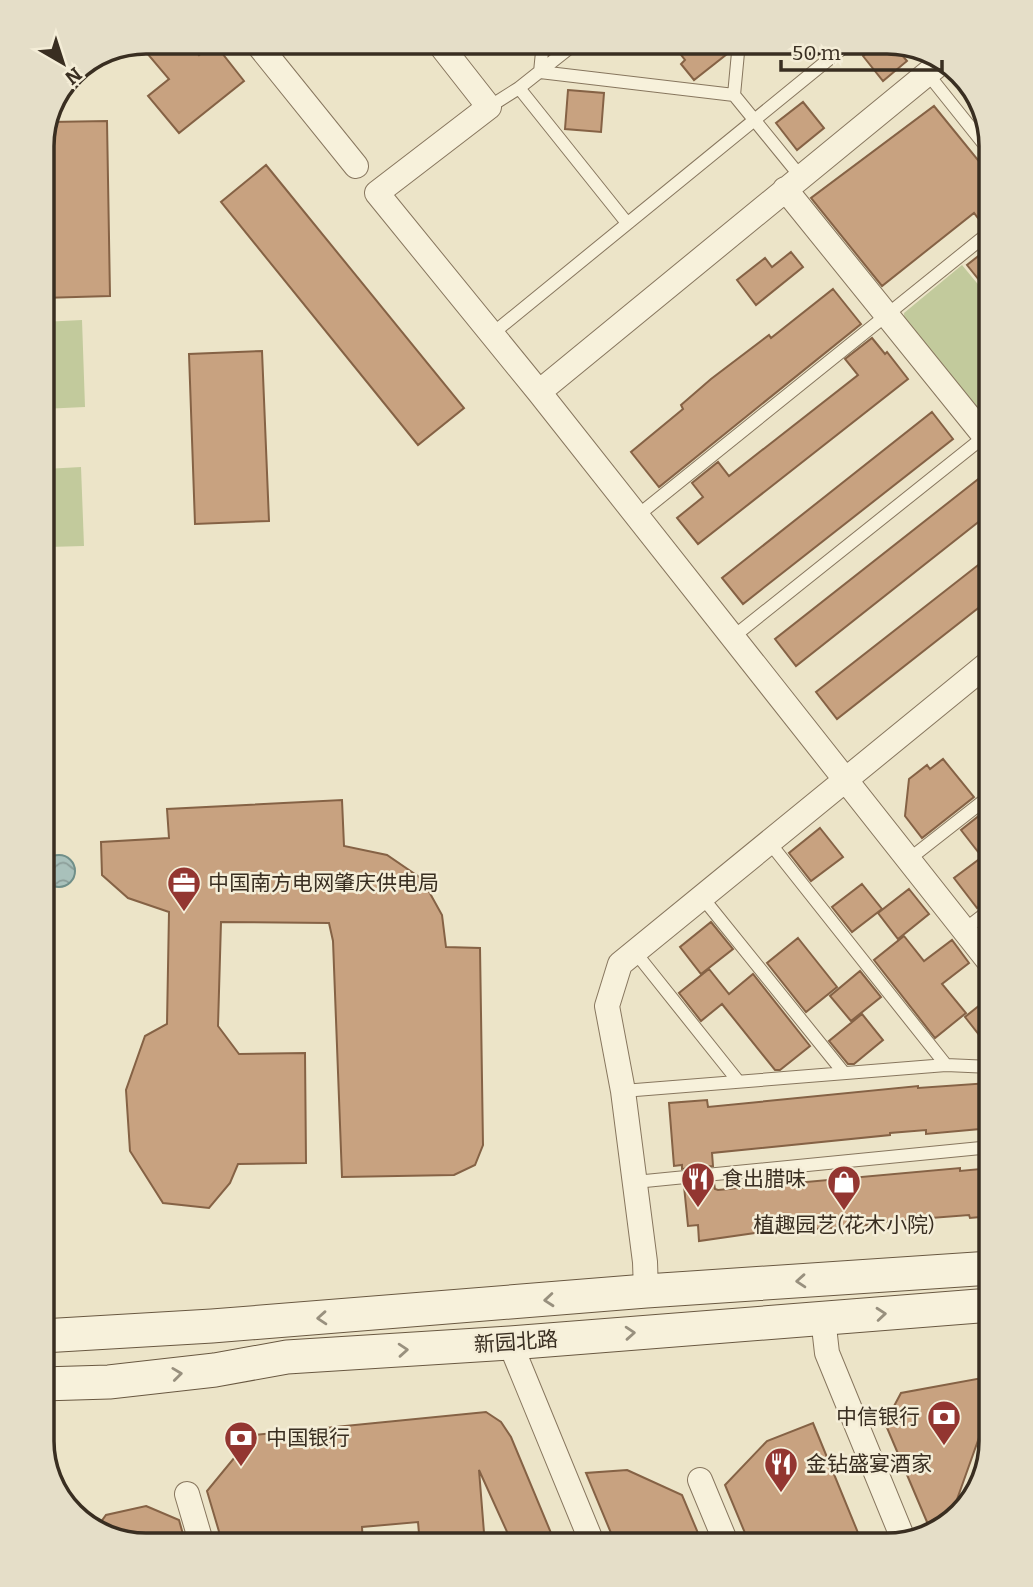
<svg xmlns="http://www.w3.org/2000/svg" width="1033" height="1587" viewBox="0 0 1033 1587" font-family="Bitter,'Noto Sans SC',serif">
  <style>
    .green { fill: #c2ca9c }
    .water { fill: url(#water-waves); stroke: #708f89; stroke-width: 2 }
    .building { fill: #c8a280; stroke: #856245; stroke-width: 2 }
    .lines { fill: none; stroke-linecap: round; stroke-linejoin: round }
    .lane-casing { stroke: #87765e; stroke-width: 14 }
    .street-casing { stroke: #87765e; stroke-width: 26 }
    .secondary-casing { stroke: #695841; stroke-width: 35 }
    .lane { stroke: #f7f1db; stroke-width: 12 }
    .street { stroke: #f7f1db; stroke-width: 24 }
    .secondary { stroke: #f7f1db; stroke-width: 33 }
    .oneway { stroke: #98907e }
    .labels { text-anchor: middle; stroke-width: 5; stroke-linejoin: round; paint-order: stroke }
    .poi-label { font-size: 21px; fill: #392e21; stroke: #f4edd7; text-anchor: start }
    .street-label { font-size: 21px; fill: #392e21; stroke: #f4edd7 }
    .rim { fill: none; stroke: #392e21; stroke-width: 3.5 }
  </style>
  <defs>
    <pattern id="water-waves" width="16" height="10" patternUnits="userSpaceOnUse" patternTransform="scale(1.75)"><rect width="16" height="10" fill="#a9c1bb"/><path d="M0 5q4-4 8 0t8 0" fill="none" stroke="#8b9d98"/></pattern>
  </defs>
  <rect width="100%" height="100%" fill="#ece4c8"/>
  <path class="green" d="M962 265 991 300V403L976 416 905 328 904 313Z
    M82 320 85 407 42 409V322Z
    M81 467 84 546 48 547 45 469Z"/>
  <path class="water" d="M43 871a16 16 0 1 1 32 0a16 16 0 1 1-32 0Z"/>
  <path class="building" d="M147 42H188L199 55 214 43 244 81 179 133 148 96 169 79 140 45Z
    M671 42H718L727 54 694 80 681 64 685 60Z
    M880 42H891L907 61 883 81 863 56Z
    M568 90 604 93 601 132 565 129Z
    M803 102 824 128 797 150 776 123Z
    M934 106 991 176V222L984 226 974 213 882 286 811 198Z
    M107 121 110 296 42 298V140L50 122Z
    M266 165 464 408 418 445 221 202Z
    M991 246V295L967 265Z
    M791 252 803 267 756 305 737 280 765 258 772 267Z
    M833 289 861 324 659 487 631 452 683 409 681 405 711 379 769 335 771 338Z
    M872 338 885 354 887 352 908 379 698 544 677 518 703 497 692 483 718 462 729 476 858 375 845 359Z
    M262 351 269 521 195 524 189 354Z
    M932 412 953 439 743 604 722 578Z
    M991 469V512L796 666 775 639Z
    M991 555V598L837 719 816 692Z
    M943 759 974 797 922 838 905 816 909 779 927 765 930 769Z
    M342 800 344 846 387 855 422 879 442 915 446 947 480 948 483 1145 475 1165 454 1175 342 1177 333 941 329 923 221 922 218 1026 239 1054 305 1053 306 1163 238 1164 230 1183 209 1208 163 1203 130 1151 126 1090 145 1036 167 1024 169 912 128 898 102 875 101 842 169 838 167 809Z
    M985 811 991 818V900L977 908 954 878 982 857 961 830Z
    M820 828 843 857 811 881 789 853Z
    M862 884 882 909 852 932 832 907Z
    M909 889 929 914 898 939 878 913Z
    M711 922 733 949 701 974 680 947Z
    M904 936 924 961 952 940 969 963 942 984 966 1013 935 1038 874 960Z
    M798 938 837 987 806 1012 767 963Z
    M709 969 729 994 753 974 810 1046 780 1070H775L722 1004 701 1021 679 993Z
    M860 971 881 997 851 1021 830 996Z
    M991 996V1050L965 1017Z
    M862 1014 883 1040 854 1064H848L829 1041Z
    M989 1083 991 1128 926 1134V1130L890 1133V1135L712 1153 713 1166 682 1169V1165L674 1166 669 1103 707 1100 708 1107 918 1086V1088Z
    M960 1168V1171L991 1168V1216L970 1218 969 1215 892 1221 860 1226 755 1233 699 1241 698 1225 688 1226 684 1186 714 1183 715 1189 718 1190Z
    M982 1378 991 1390V1404L950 1519 944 1524 927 1522 885 1423 901 1393Z
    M486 1412 501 1422 511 1437 556 1545H513L479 1470 485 1545H420L418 1522 362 1527 363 1545H223L207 1491 253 1435Z
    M813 1423 863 1545H750L725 1485 767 1441Z
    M627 1470 682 1495 703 1545H616L586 1473Z
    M146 1506 179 1520 186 1545H140L95 1530 106 1515Z"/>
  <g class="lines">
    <g class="lane-casing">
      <path id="lane" d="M543 42 540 72 734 95 739 42
        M927 73 991 153
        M519 88 627 223
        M734 95 800 176
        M489 107 519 88 577 42
        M492 334 850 42
        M637 516 991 231
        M733 637 985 436
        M769 842 946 1065
        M908 860 991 795
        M702 897 844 1073
        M964 930 991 909
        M635 952 738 1081
        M623 1091 946 1065 991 1067
        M635 1182 991 1147"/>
    </g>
    <g class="street-casing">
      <path id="street" d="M256 42 356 166
        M438 42 489 107 377 193 539 392 991 964
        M785 189 991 444
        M539 392 944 60
        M646 1291 645 1262 623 1091 607 1006 620 964 991 661
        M823 1318 827 1353 904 1541
        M510 1343 593 1545
        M700 1480 727 1545
        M187 1494 202 1545"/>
    </g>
    <g class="secondary-casing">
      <path id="secondary" d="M42 1336 212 1326 646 1291 991 1268
        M42 1384 109 1382 215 1370 287 1357 510 1343 991 1305"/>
    </g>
    <use href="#lane" class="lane"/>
    <use href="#street" class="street"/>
    <use href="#secondary" class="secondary"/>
  </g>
  <defs><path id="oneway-chevron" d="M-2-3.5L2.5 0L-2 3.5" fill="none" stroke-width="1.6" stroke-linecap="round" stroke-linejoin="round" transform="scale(1.75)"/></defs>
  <g class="oneway">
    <use href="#oneway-chevron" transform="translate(801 1281) rotate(176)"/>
    <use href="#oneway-chevron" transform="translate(549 1300) rotate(175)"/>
    <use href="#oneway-chevron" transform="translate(881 1314) rotate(-5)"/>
    <use href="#oneway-chevron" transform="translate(322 1318) rotate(176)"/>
    <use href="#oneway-chevron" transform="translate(630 1333) rotate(-4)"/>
    <use href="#oneway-chevron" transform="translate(403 1350) rotate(-4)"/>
    <use href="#oneway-chevron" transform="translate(177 1374) rotate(-7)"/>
  </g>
  <defs>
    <g id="office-pin" transform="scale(1.75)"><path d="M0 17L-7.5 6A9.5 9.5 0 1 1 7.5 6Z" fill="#933631" stroke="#f4edd7"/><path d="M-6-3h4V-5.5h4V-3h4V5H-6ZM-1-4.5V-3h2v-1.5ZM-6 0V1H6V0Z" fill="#fff"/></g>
    <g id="restaurant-pin" transform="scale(1.75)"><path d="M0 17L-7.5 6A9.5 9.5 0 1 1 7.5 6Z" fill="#933631" stroke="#f4edd7"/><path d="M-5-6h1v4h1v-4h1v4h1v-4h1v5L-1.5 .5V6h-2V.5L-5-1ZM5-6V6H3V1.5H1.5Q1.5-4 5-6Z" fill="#fff"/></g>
    <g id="shop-pin" transform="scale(1.75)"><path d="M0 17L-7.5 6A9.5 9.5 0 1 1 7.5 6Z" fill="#933631" stroke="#f4edd7"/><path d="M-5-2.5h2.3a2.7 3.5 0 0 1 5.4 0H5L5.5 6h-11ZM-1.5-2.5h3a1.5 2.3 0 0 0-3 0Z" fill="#fff"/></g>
    <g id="bank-pin" transform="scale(1.75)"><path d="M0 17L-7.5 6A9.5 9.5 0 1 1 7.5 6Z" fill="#933631" stroke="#f4edd7"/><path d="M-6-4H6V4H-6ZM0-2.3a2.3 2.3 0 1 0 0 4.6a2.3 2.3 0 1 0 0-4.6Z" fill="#fff"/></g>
  </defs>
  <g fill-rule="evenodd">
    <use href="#office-pin" x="184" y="883"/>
    <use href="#restaurant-pin" x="698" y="1179"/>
    <use href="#shop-pin" x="844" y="1182"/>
    <use href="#bank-pin" x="944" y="1417"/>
    <use href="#bank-pin" x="241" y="1438"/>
    <use href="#restaurant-pin" x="781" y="1464"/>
  </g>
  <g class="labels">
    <g class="poi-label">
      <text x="208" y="890">中国南方电网肇庆供电局</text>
      <text x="722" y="1186">食出腊味</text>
      <text x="844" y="1232" text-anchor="middle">植趣园艺(花木小院)</text>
      <text x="920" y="1424" text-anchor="end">中信银行</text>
      <text x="266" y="1445">中国银行</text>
      <text x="806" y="1471">金钻盛宴酒家</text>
    </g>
    <g class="street-label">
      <text transform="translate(516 1342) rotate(-4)" y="7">新园北路</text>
    </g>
  </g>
  <path d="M0 0H1033V1587H0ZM146 54H887A92 92 0 0 1 979 146V1441A92 92 0 0 1 887 1533H146A92 92 0 0 1 54 1441V146A92 92 0 0 1 146 54Z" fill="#e5dec8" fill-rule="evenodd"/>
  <path class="rim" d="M146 54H887A92 92 0 0 1 979 146V1441A92 92 0 0 1 887 1533H146A92 92 0 0 1 54 1441V146A92 92 0 0 1 146 54Z"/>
  <g transform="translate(63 63) rotate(141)" stroke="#f4edd7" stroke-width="5" paint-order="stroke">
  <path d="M0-5L12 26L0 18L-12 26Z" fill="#392e21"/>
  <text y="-10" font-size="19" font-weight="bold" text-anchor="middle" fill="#392e21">N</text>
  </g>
  <path d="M781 60v10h161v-10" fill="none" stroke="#392e21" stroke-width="3.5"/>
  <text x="792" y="60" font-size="21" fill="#392e21" stroke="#f4edd7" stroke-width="5" paint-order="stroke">50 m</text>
</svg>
